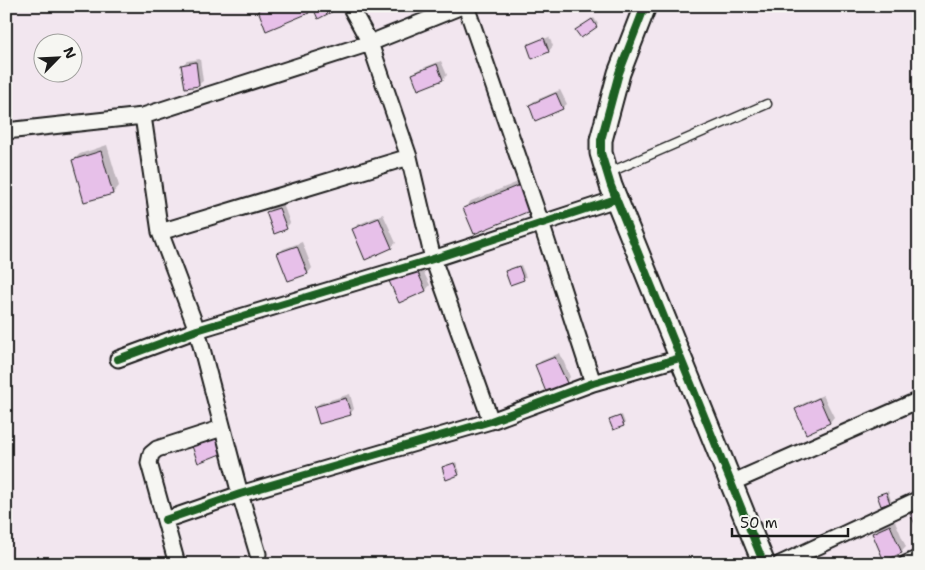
<svg xmlns="http://www.w3.org/2000/svg" width="925" height="570" viewBox="0 0 925 570" font-family="'Shantell Sans',sans-serif">
  <style>
    .shadow { fill: #0003 }
    .building { fill: #e7c0e9; stroke: #1c1c1c }
    .lines { fill: none; stroke-linecap: round; stroke-linejoin: round }
    .lane-casing { stroke: #1c1c1c; stroke-width: 11 }
    .street-casing { stroke: #1c1c1c; stroke-width: 19 }
    .secondary-casing { stroke: #1c1c1c; stroke-width: 25 }
    .lane { stroke: #f6f6f2; stroke-width: 8 }
    .street { stroke: #f6f6f2; stroke-width: 15 }
    .secondary { stroke: #f6f6f2; stroke-width: 21 }
    .cycleway-casing { stroke: #f6f6f2; stroke-width: 11 }
    .cycleway { stroke: #1b5e20; stroke-width: 8 }
  </style>
  <rect width="100%" height="100%" fill="#f2e6ef"/>
  <filter id="ink" filterUnits="userSpaceOnUse"><feTurbulence type="fractalNoise" baseFrequency=".02" numOctaves="2"/><feDisplacementMap in="SourceGraphic" scale="10" xChannelSelector="R" yChannelSelector="G"/><feConvolveMatrix kernelMatrix="1 2 1 2 8 2 1 2 1" color-interpolation-filters="sRGB"/></filter>
  <g filter="url(#ink)">
    <path class="shadow" d="M264 6H312L313 8 308 12 260 11Z
      M594 18 598 24 596 26 579 28Z
      M549 37 553 46 549 51 533 57 528 45 532 42V44Z
      M200 59 203 81 198 85 182 65 187 61Z
      M441 61 447 75 443 79 413 74 418 70Z
      M560 90 567 104 562 108 530 105 534 101Z
      M107 145 119 186 113 193 73 160 80 154Z
      M528 178 538 202 464 208 471 201Z
      M6 198H9L13 210 6 215Z
      M283 204 290 223 286 227 267 213 272 208Z
      M383 214 396 243 391 247 353 230 357 225Z
      M302 242 312 268 308 273 289 280 279 254 283 249Z
      M420 265 430 285 426 290 400 302 390 281 394 277Z
      M521 265 526 277 510 283 506 271Z
      M560 353 570 377 566 382 537 366 541 361Z
      M350 394 354 409 350 414 315 407 320 403Z
      M823 395 834 417 830 422 807 432 796 410 800 405Z
      M622 415 625 423 623 425 612 419Z
      M456 462 460 472 458 474 443 468Z
      M888 491 891 500 889 502 879 495Z
      M895 521 906 547 901 552 885 559 873 533 878 528Z"/>
    <path class="building" d="M268 6H306L309 13 266 31 258 10Z
      M322 6H341V7L318 19 314 10Z
      M592 19 597 27 581 38 575 30Z
      M544 38 549 52 532 59 527 45Z
      M196 62 199 86 185 88 181 65Z
      M437 64 443 80 418 90 412 74Z
      M556 93 563 109 535 121 529 105Z
      M101 151 113 194 84 202 72 160Z
      M522 184 532 210 474 234 463 208Z
      M279 208 287 229 274 234 266 212Z
      M379 218 392 248 365 260 352 229Z
      M297 246 308 274 288 281 277 253Z
      M519 266 524 280 510 285 505 271Z
      M416 268 426 291 399 303 389 281Z
      M555 357 567 383 546 392 535 365Z
      M346 398 351 415 319 424 314 407Z
      M819 398 830 423 806 434 795 409Z
      M620 416 624 426 613 430 609 420Z
      M216 436 223 453 198 463 192 446Z
      M454 463 459 475 446 480 442 467Z
      M886 492 890 503 881 506 877 495Z
      M919 510V532L910 514Z
      M890 525 902 553 884 561 872 533Z"/>
    <g class="lines">
      <g class="lane-casing">
        <path id="lane" d="M608 173 767 104"/>
      </g>
      <g class="street-casing">
        <path id="street" d="M350 6 370 43 409 157 433 259 491 421
          M466 6 541 223 593 383
          M143 116 160 232 197 330 240 494 258 554
          M6 131 143 116 370 43 462 6
          M160 232 409 157
          M118 359 197 330 433 259 616 199
          M731 483 919 400
          M165 520 240 494 491 421 593 383 680 358
          M177 564 149 463 151 454 157 449 222 428
          M780 564 919 499
          M906 564 919 558"/>
      </g>
      <g class="secondary-casing">
        <path id="secondary" d="M645 6 619 73 601 140V153L611 186 764 564"/>
      </g>
      <use href="#lane" class="lane"/>
      <use href="#street" class="street"/>
      <use href="#secondary" class="secondary"/>
      <g class="cycleway-casing">
        <path id="cycleway" d="M645 6 619 73 601 140V153L611 186 764 564
          M118 359 197 330 433 259 616 199
          M165 520 240 494 491 421 593 383 680 358"/>
      </g>
      <use href="#cycleway" class="cycleway"/>
    </g>
  </g>
  <rect width="925" height="570" fill="none" stroke="#f6f6f2" stroke-width="25"/>
  <rect x="12" y="12" width="900" height="545" fill="none" stroke="#1c1c1c" stroke-width="2" filter="url(#ink)"/>
  <g transform="translate(58 58) rotate(66)"><circle r="24" fill="#f6f6f2" stroke="#9f9f9c"/>
  <path d="M0-4L9 19L0 12L-9 19Z" fill="#1c1c1c"/>
  <text y="-8" font-size="14" font-weight="bold" text-anchor="middle" fill="#1c1c1c">N</text>
  </g>
  <path d="M732 528v8h116v-8" fill="none" stroke="#1c1c1c" stroke-width="2.5"/>
  <text x="740" y="528" font-size="15" fill="#1c1c1c" stroke="#f6f6f2" stroke-width="4" paint-order="stroke">50 m</text>
</svg>
